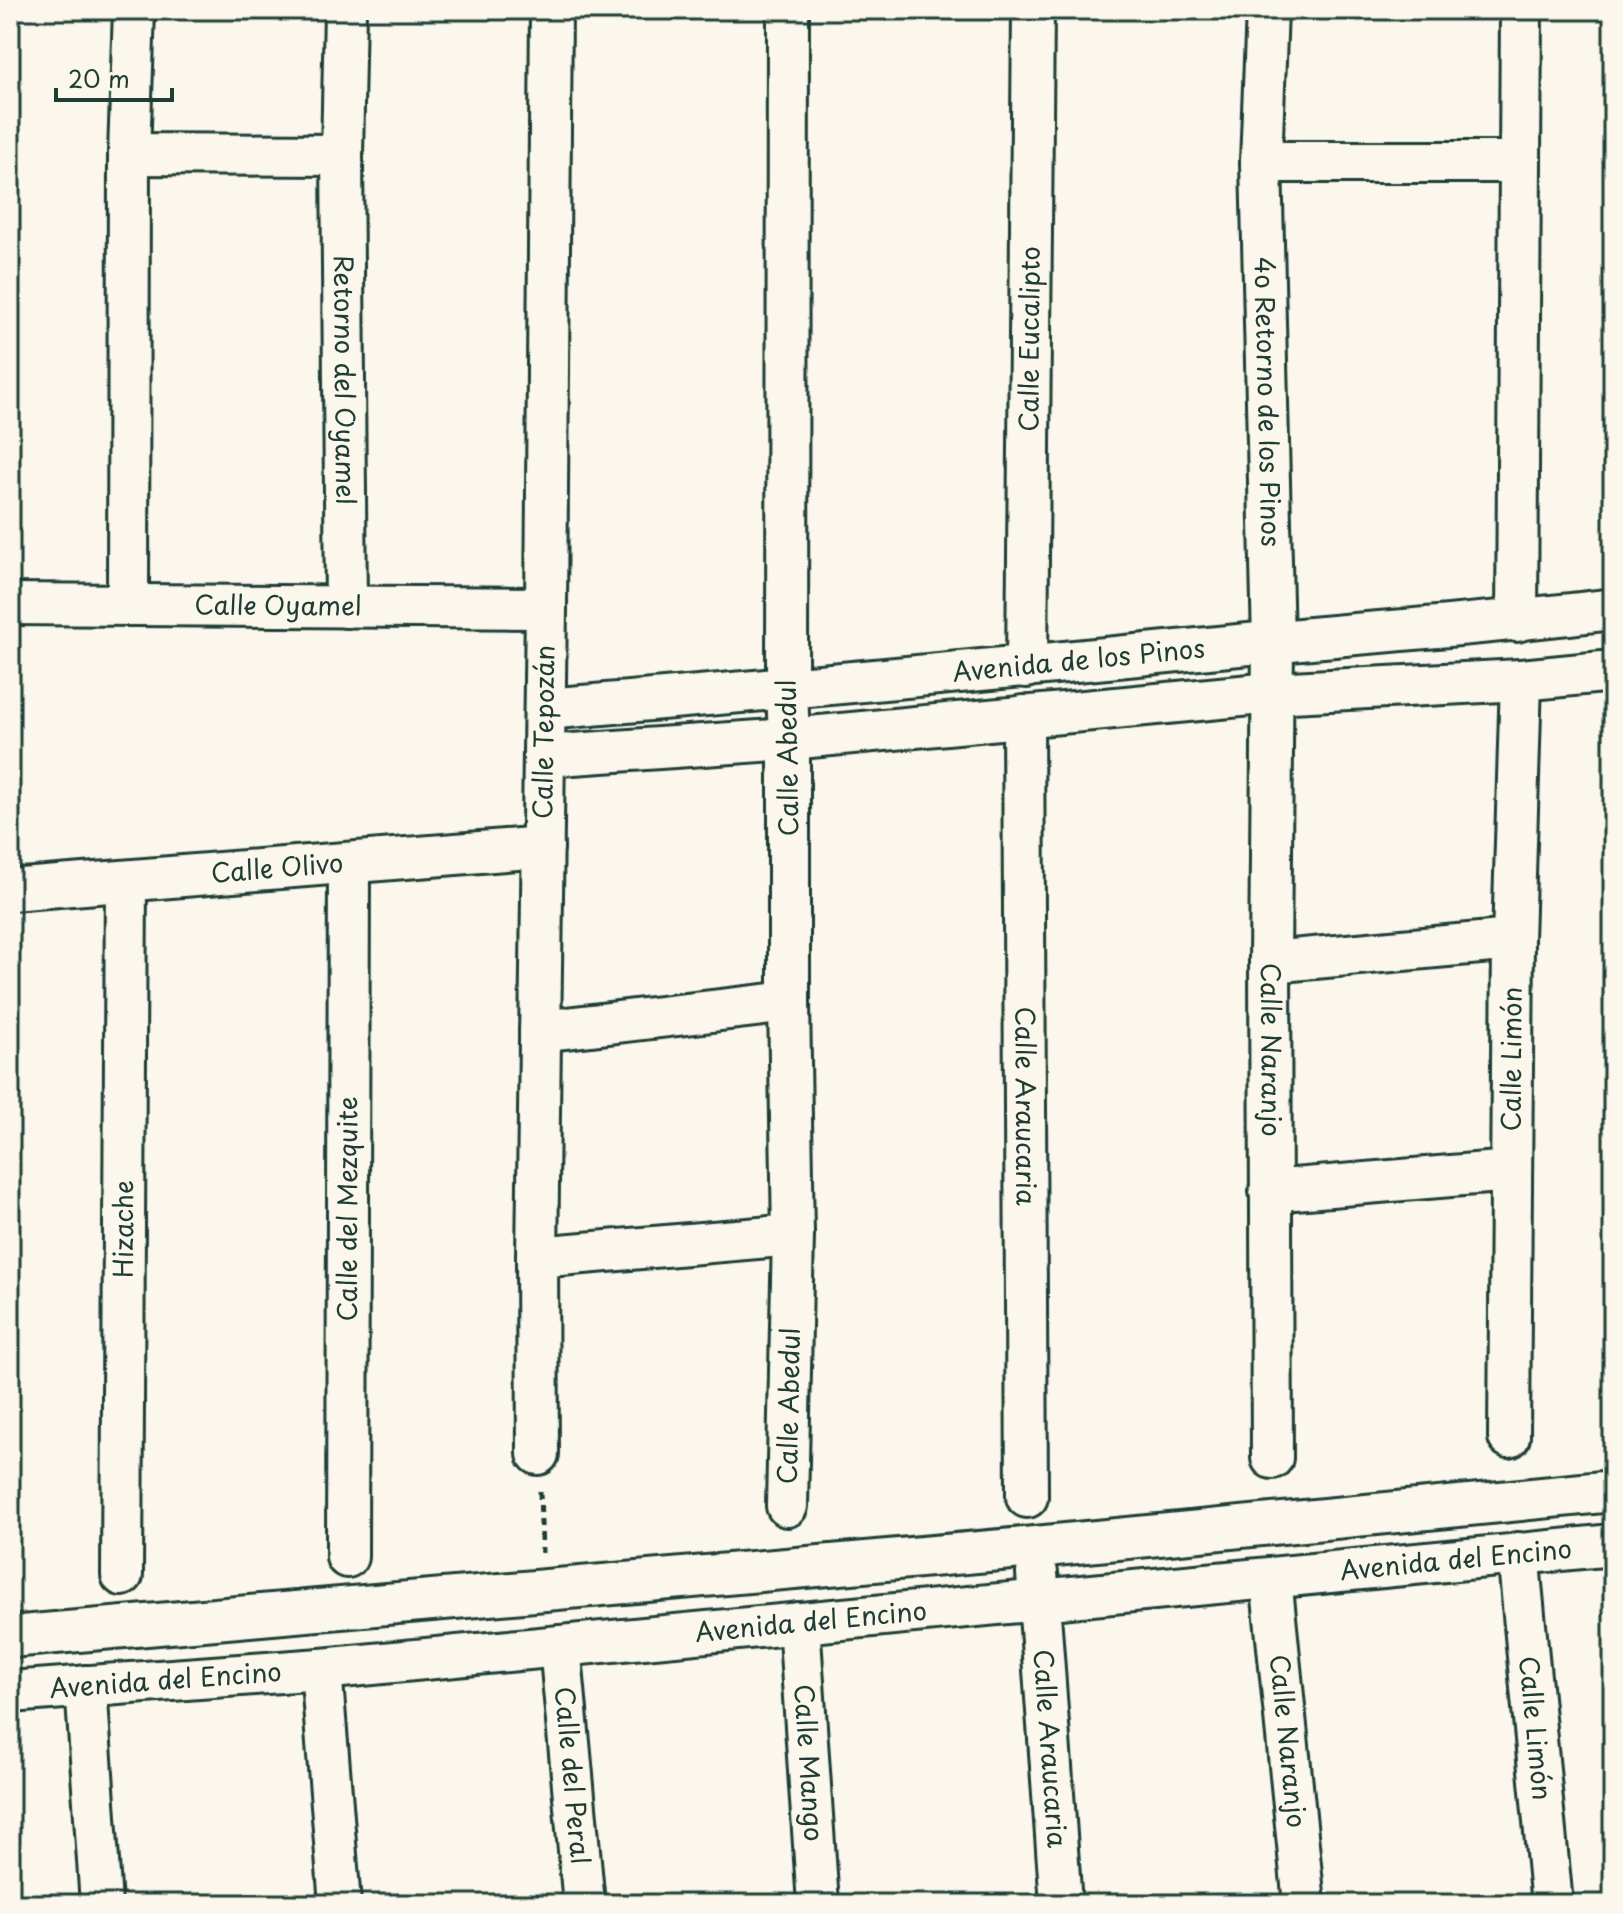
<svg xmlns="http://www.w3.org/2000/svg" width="1623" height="1914" viewBox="0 0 1623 1914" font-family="'Playpen Sans',sans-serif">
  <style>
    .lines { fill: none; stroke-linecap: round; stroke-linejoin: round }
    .minor-casing { stroke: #1f3d34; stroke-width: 46 }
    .path { stroke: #1f3d34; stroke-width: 5; stroke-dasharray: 8 6; stroke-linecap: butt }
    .minor { stroke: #fbf7ec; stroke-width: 40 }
    .labels { text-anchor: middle; stroke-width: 6; stroke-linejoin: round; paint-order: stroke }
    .street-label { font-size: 26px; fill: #1f3d34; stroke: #fbf7ec }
  </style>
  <rect width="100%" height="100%" fill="#fbf7ec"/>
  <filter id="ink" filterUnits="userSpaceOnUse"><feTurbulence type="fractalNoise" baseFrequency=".0125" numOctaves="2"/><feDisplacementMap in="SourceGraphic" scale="16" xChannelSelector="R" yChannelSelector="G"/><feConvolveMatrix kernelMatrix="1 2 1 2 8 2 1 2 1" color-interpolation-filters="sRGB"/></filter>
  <g filter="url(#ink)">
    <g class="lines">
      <g class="minor-casing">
        <g id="minor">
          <path id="s1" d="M345 10 342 155 346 607"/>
          <path id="s2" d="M1267 10 1261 162 1273 642 1270 962 1272 1458"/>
          <path d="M129 154 342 155"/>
          <path d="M1261 162H1519"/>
          <path id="s3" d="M10 604 546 608"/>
          <path d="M128 605 129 154 134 10"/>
          <path d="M1517 621 1521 10"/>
          <path id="s4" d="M1027 667 1033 10"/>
          <path id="s5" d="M545 709C786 689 1028 666 1269 642 1384 631 1499 623 1613 609"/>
          <path id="s6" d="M1023 716 1027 1497"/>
          <path d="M544 756 789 739 1272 693 1521 680 1613 671"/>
          <path id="s7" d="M10 890 543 847"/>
          <path d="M1270 962 1513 940"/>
          <path d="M540 1031 789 1002"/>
          <path d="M1270 1191 1511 1171"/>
          <path d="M537 1257 793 1235"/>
          <path id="s8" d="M1509 1437 1513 940 1521 680"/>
          <path id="s9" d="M538 1454 537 1257 546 608 551 10"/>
          <path id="s10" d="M787 1506 793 1235 789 1002V739L787 689 788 10"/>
          <path id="s11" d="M1518 1553 1552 1904"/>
          <path id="s12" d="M347 1557 349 863"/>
          <path id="s13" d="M1037 1573 1061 1904"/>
          <path id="s14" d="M122 1575 126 881"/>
          <path id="s15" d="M1271 1578 1304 1904"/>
          <path id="s16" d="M799 1623 818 1904"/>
          <path d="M10 1637 1035 1547 1613 1491"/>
          <path id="s17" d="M560 1646 584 1904"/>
          <path d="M321 1669 340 1904"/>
          <path d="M86 1686 101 1904"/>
          <path id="s18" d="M10 1692 321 1669 1613 1545"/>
        </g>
      </g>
      <path class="path" d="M540 1491 542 1553"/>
      <use href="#minor" class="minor"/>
    </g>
  </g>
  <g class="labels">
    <g class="street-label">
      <text dy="9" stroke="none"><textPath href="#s4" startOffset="328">Calle Eucalipto</textPath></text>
      <text dy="9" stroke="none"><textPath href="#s1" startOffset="370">Retorno del Oyamel</textPath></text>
      <text dy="9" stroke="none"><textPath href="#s2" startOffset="392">4o Retorno de los Pinos</textPath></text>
      <text dy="9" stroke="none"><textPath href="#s3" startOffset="268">Calle Oyamel</textPath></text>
      <text dy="9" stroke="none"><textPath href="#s5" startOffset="536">Avenida de los Pinos</textPath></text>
      <text dy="9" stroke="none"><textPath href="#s9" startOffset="722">Calle Tepozán</textPath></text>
      <text transform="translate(788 758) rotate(-91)" y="9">Calle Abedul</text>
      <text dy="9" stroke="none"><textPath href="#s7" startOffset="268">Calle Olivo</textPath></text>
      <text dy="9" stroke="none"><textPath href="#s2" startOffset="1040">Calle Naranjo</textPath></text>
      <text dy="9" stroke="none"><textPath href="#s8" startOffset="378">Calle Limón</textPath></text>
      <text dy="9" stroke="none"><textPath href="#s6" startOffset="390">Calle Araucaria</textPath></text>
      <text dy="9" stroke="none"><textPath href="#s12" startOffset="348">Calle del Mezquite</textPath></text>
      <text dy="9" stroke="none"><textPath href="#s14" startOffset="346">Hizache</textPath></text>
      <text dy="9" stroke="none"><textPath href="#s10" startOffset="100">Calle Abedul</textPath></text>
      <text dy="9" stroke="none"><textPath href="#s18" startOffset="1452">Avenida del Encino</textPath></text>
      <text dy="9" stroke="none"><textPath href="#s18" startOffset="804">Avenida del Encino</textPath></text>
      <text dy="9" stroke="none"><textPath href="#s18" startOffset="156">Avenida del Encino</textPath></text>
      <text dy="9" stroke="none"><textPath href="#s11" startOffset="176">Calle Limón</textPath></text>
      <text dy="9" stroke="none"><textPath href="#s15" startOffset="164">Calle Naranjo</textPath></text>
      <text dy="9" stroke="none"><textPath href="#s13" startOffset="176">Calle Araucaria</textPath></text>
      <text dy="9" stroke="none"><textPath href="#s16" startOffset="140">Calle Mango</textPath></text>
      <text dy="9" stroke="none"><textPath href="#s17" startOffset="130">Calle del Peral</textPath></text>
    </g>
  </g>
  <rect width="1623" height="1914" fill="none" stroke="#fbf7ec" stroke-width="40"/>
  <rect x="20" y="20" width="1583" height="1874" fill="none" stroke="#1f3d34" stroke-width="3" filter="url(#ink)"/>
  <path d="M56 88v12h116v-12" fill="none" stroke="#1f3d34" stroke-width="4"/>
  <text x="68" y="88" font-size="24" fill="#1f3d34" stroke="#fbf7ec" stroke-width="6" paint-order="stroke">20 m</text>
</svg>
